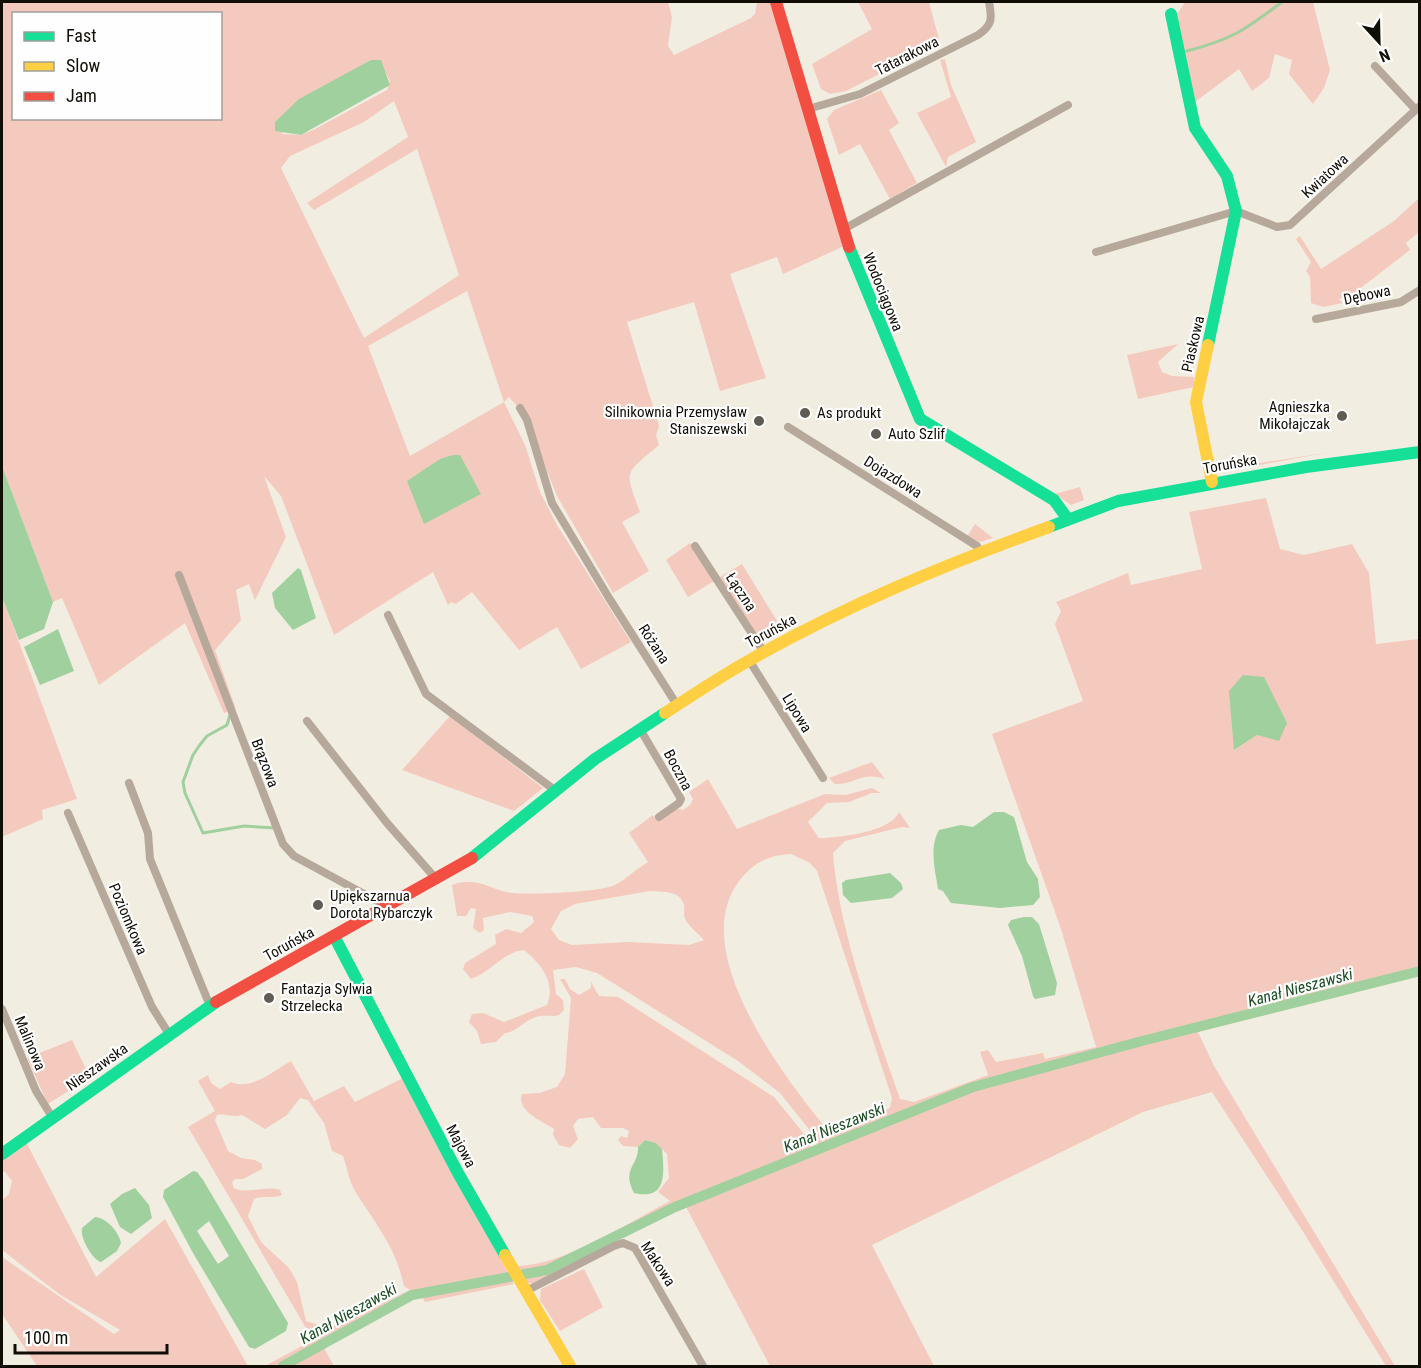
<svg xmlns="http://www.w3.org/2000/svg" width="1421" height="1368" viewBox="0 0 1421 1368" font-family="'Roboto Condensed',sans-serif">
  <style>
    .green { fill: #f5cabe; fill-rule: evenodd }
    .water { fill: #9fd09e; fill-rule: evenodd }
    .lines { fill: none; stroke-linecap: round; stroke-linejoin: round }
    .stream { stroke: #9fd09e; stroke-width: 3 }
    .canal { stroke: #9fd09e; stroke-width: 10 }
    .street { stroke: #b6a99c; stroke-width: 8 }
    .fast { stroke: #16e098; stroke-width: 12 }
    .slow { stroke: #ffcf43; stroke-width: 12 }
    .jam { stroke: #f24e42; stroke-width: 12 }
    .poi-dot { fill: #605c53; stroke: #fefefe; stroke-width: 2 }
    .labels { text-anchor: middle; stroke-width: 4.5; stroke-linejoin: round; paint-order: stroke }
    .street-label { font-size: 15px; fill: #110e06; stroke: #fefefe }
    .poi-label { font-size: 15px; fill: #110e06; stroke: #fefefe; text-anchor: start }
    .water-label { font-size: 16px; font-style: italic; fill: #1d4f24; stroke: #fefefe }
  </style>
  <rect width="100%" height="100%" fill="#f2ede1"/>
  <path class="green" d="M2 2H668L672 17 668 46 674 55 751 18 755 14 757 2H770L844 246 783 274 777 257 730 274 766 378 720 391 694 302 627 322 659 426 656 435 659 445C624 475 624 469 640 512L622 522 649 571 613 593 557 496 520 405 517 406 509 397 504 402 525 445 540 492 557 525 631 642 581 669 557 627 519 650 472 592 456 604 451 602 448 605 433 572 334 635 281 496 264 476 286 537 255 600 249 584 236 590 241 620 215 650 236 709 224 713 185 623 99 685 62 598 53 602 2 466ZM14 14H220V118H14ZM380 62 390 81 387 90 315 129 301 135 281 134ZM394 101 408 137 307 203 314 210 417 149 459 275 364 338 281 168 290 156 364 122ZM467 291 504 402 410 456 368 346Z
    M858 2H929L940 43 846 91 830 94 821 89 812 64 872 29Z
    M1185 2H1313L1330 70 1324 88 1313 104 1289 74 1292 60 1275 54 1269 78 1252 91 1239 69 1195 102 1176 16Z
    M945 59 951 85 976 142 948 157 946 167 917 113 951 97 940 60Z
    M881 90 899 123 889 130 917 183 890 199 860 144 839 155 827 119 834 110Z
    M1419 198V232L1406 243 1410 250 1353 294 1339 299 1343 303 1323 307 1311 303 1310 277 1306 271 1311 262 1296 239 1300 236 1321 269 1394 221Z
    M1178 344 1158 362 1162 372 1172 376 1194 377V387L1138 399 1127 355Z
    M1331 452 1254 466 1253 464Z
    M1080 487 1084 500 1071 505 1055 494Z
    M1266 498 1280 549 1304 555 1352 544 1369 573 1376 644 1419 639V976L1198 1032 1214 1066 1395 1366H1386L1302 1230 1212 1092 1143 1112 872 1245 934 1366H770L685 1205 533 1283H527L518 1266C564 1265 629 1222 670 1201L658 1192 669 1178 667 1154 656 1143 645 1140 638 1147 623 1146 618 1140 621 1136 627 1138 629 1131 623 1128H601L593 1117 578 1119 573 1126 578 1139 570 1148 559 1145 553 1135 554 1129C542 1121 516 1111 522 1094L539 1093 557 1087 565 1074 571 998 560 979H565L570 989 579 995 591 988V982L599 996 618 997 774 1097 805 1135 814 1152 820 1149 808 1128 780 1093 738 1061 597 973 576 967 553 970 556 994 563 1000 564 1010 559 1015C553 1017 546 1015 540 1016 526 1018 518 1032 505 1033L496 1042 481 1044 477 1031 469 1022 472 1014 483 1013 504 1022 547 1005C556 982 541 964 524 950 503 952 491 972 471 979L463 969 465 963 496 944 495 935 506 929 521 933 534 922 532 916 510 912 483 918 484 930 480 933 473 928 476 909 471 908 466 916H457L452 885C480 875 491 892 514 893 531 895 601 892 615 885 625 880 637 868 648 862L629 833 653 815 657 821 676 808 683 810 690 805 693 799 689 792 708 779 737 829 825 794 845 795 872 788 881 793H872L849 802 827 803 808 822 819 838C838 838 891 832 899 812L910 828 902 827 845 841 833 853C839 932 874 1024 900 1099L914 1102 988 1075 980 1052 988 1050 996 1062 1043 1053 1045 1059 1096 1047 1061 929 992 734 1083 701 1055 624 1061 611 1056 602 1128 573 1131 585 1202 569 1189 512ZM1264 677 1257 735 1234 750ZM791 854 810 863 817 871 892 1098 890 1108 836 1131 830 1132 825 1127C781 1073 686 948 740 880 754 862 770 855 791 854ZM650 891C662 892 680 890 684 905 685 910 683 914 685 919 690 928 698 933 704 940L689 945 628 942 572 945 559 940 551 929 561 911 575 904Z
    M975 524 993 538 980 542 967 537Z
    M690 543 714 581 688 597 666 560Z
    M742 564 782 629 760 642 720 577Z
    M2 596 77 799 42 810 43 819 2 837Z
    M450 716 543 788 514 811 402 770Z
    M872 762 885 779C861 771 855 785 835 784L829 778Z
    M72 1040 90 1077 48 1104 27 1058Z
    M291 1061 314 1101 344 1086 355 1102 403 1078 514 1284 425 1302 421 1295 323 1346 334 1366H265L313 1340 188 1127 215 1111 198 1081 208 1075 211 1083 220 1089 231 1082C251 1091 273 1071 291 1061ZM300 1098 308 1100 324 1123 332 1151 343 1156C347 1167 349 1181 355 1191 376 1225 395 1245 404 1286L410 1290 338 1325 325 1327 306 1321 297 1282 289 1268 261 1242 248 1216 254 1199C264 1195 272 1199 282 1195L280 1190C265 1185 248 1195 234 1188L232 1182 235 1179H243L262 1169V1164L255 1160 241 1158 228 1151 215 1120 217 1115C226 1113 232 1118 242 1115L265 1129 287 1115Z
    M26 1142 96 1277 165 1219 248 1366H37L2 1314V1257L114 1334 120 1330 59 1294 2 1250V1200L9 1194 12 1181 5 1172 2 1171V1159Z
    M584 1269 603 1307 560 1331 540 1300 541 1289Z"/>
  <path class="water" d="M371 60H381L390 85 301 135 275 131V122L299 99Z
    M453 455H460L481 494 424 524 407 481 440 459Z
    M2 466 53 602 44 629 19 640 2 597Z
    M298 568 301 570 316 618 293 630 275 608 272 593Z
    M58 629 74 671 40 685 24 647Z
    M1243 675 1264 677 1287 723 1279 741 1257 735 1234 750 1229 691Z
    M994 812H1004L1014 817 1027 862 1038 879 1040 897 1033 905 1000 908 951 903 943 891 938 889C935 869 929 848 939 830L961 825 973 827Z
    M890 873 901 883 903 889 892 898 851 903 843 895 842 883 846 880Z
    M1024 917H1032L1039 924 1057 983 1055 995 1035 999 1033 996 1022 956 1008 925 1011 920Z
    M645 1140 656 1143 662 1149C664 1172 668 1201 634 1193 621 1168 639 1166 638 1147Z
    M193 1171 197 1172 203 1180 288 1323 286 1331 255 1349 249 1347 193 1253 163 1197 164 1190ZM209 1221 229 1256 218 1264 197 1231Z
    M135 1188 149 1205 152 1218 131 1234 120 1227 110 1204 122 1194Z
    M95 1217C107 1218 119 1232 121 1243L117 1251 101 1262C92 1259 80 1238 82 1228Z"/>
  <g class="lines">
    <path class="stream" d="M1187 51C1233 39 1245 30 1282 2
      M230 715 227 725 207 736 199 746 193 755 183 782 185 793 203 833 244 826 275 828"/>
    <path class="canal" d="M283 1366 412 1295 547 1270 675 1207 973 1087 1142 1041 1420 971"/>
    <path class="street" d="M1375 66 1415 109
      M808 109 860 94 978 35C993 25 992 18 989 2
      M842 230 1068 105
      M1096 252 1236 211 1277 227 1290 225 1420 106
      M1316 319 1401 302 1420 290
      M520 408 527 420 552 503 609 598 677 705
      M788 427 977 546 980 552
      M695 546 764 652
      M179 575 283 844 294 856 388 907
      M388 615 426 694 556 791
      M749 660 823 778
      M307 721 387 823 437 880
      M640 729 681 799 679 803 659 817
      M129 783 148 833 150 859 210 1006
      M68 813 152 1007 169 1034
      M2 1009 36 1091 52 1117
      M526 1291 614 1246 623 1243 635 1248 703 1366"/>
    <path class="fast" d="M1171 14 1195 128 1227 176 1236 211 1208 345
      M849 247 920 419 1054 500 1067 518
      M1049 527 1118 501 1306 467 1420 452
      M472 858 595 759 665 713
      M334 936 458 1173 505 1255
      M2 1154 216 1002"/>
    <path class="slow" d="M1208 345 1196 402 1212 482
      M665 713C693 695 721 676 750 660 844 606 947 564 1049 527
      M505 1255 570 1366"/>
    <path class="jam" d="M776 2 849 247
      M216 1002 472 858"/>
  </g>
  <g class="poi-dot">
    <circle cx="805" cy="413" r="6"/>
    <circle cx="1342" cy="416" r="6"/>
    <circle cx="759" cy="421" r="6"/>
    <circle cx="876" cy="434" r="6"/>
    <circle cx="318" cy="905" r="6"/>
    <circle cx="269" cy="998" r="6"/>
  </g>
  <g class="labels">
    <g class="street-label">
      <text transform="translate(907 56) rotate(-27)" y="5">Tatarakowa</text>
      <text transform="translate(1325 176) rotate(-43)" y="5">Kwiatowa</text>
      <text transform="translate(883 292) rotate(68)" y="5">Wodociągowa</text>
      <text transform="translate(1367 295) rotate(-12)" y="5">Dębowa</text>
      <text transform="translate(1193 344) rotate(-77)" y="5">Piaskowa</text>
      <text transform="translate(1230 464) rotate(-10)" y="5">Toruńska</text>
      <text transform="translate(893 477) rotate(32)" y="5">Dojazdowa</text>
      <text transform="translate(741 592) rotate(57)" y="5">Łączna</text>
      <text transform="translate(771 631) rotate(-28)" y="5">Toruńska</text>
      <text transform="translate(654 644) rotate(57)" y="5">Różana</text>
      <text transform="translate(797 713) rotate(59)" y="5">Lipowa</text>
      <text transform="translate(265 763) rotate(69)" y="5">Brązowa</text>
      <text transform="translate(678 770) rotate(62)" y="5">Boczna</text>
      <text transform="translate(128 919) rotate(67)" y="5">Poziomkowa</text>
      <text transform="translate(289 944) rotate(-29)" y="5">Toruńska</text>
      <text transform="translate(30 1043) rotate(67)" y="5">Malinowa</text>
      <text transform="translate(97 1067) rotate(-35)" y="5">Nieszawska</text>
      <text transform="translate(461 1146) rotate(62)" y="5">Majowa</text>
      <text transform="translate(658 1264) rotate(57)" y="5">Makowa</text>
    </g>
    <g class="poi-label">
      <text x="1330" y="412" text-anchor="end">Agnieszka<tspan x="1330" dy="17">Mikołajczak</tspan></text>
      <text x="747" y="417" text-anchor="end">Silnikownia Przemysław<tspan x="747" dy="17">Staniszewski</tspan></text>
      <text x="817" y="418">As produkt</text>
      <text x="888" y="439">Auto Szlif</text>
      <text x="330" y="901">Upiększarnua<tspan x="330" dy="17">Dorota Rybarczyk</tspan></text>
      <text x="281" y="994">Fantazja Sylwia<tspan x="281" dy="17">Strzelecka</tspan></text>
    </g>
    <g class="water-label">
      <text transform="translate(1300 987) rotate(-15)" y="6">Kanał Nieszawski</text>
      <text transform="translate(834 1127) rotate(-22)" y="6">Kanał Nieszawski</text>
      <text transform="translate(348 1313) rotate(-29)" y="6">Kanał Nieszawski</text>
    </g>
  </g>
  <rect width="1421" height="1368" fill="none" stroke="#110e06" stroke-width="6"/>
  <rect x="12" y="12" width="210" height="108" fill="#fefefe" stroke="#9f9e9b" stroke-width="1.5"/>
  <rect x="24" y="32" width="30" height="9" fill="#16e098" stroke="#9f9e9b" stroke-width="1.5"/>
  <text x="66" y="42" font-size="18" fill="#110e06">Fast</text>
  <rect x="24" y="62" width="30" height="9" fill="#ffcf43" stroke="#9f9e9b" stroke-width="1.5"/>
  <text x="66" y="72" font-size="18" fill="#110e06">Slow</text>
  <rect x="24" y="92" width="30" height="9" fill="#f24e42" stroke="#9f9e9b" stroke-width="1.5"/>
  <text x="66" y="102" font-size="18" fill="#110e06">Jam</text>
  <g transform="translate(1379 42) rotate(158)" stroke="#fefefe" stroke-width="4.5" paint-order="stroke">
  <path d="M0-4.5L10 22L0 15L-10 22Z" fill="#110e06"/>
  <text y="-9" font-size="16" font-weight="bold" text-anchor="middle" fill="#110e06">N</text>
  </g>
  <path d="M15 1344v9h152v-9" fill="none" stroke="#110e06" stroke-width="3"/>
  <text x="24" y="1344" font-size="18" fill="#110e06" stroke="#fefefe" stroke-width="4.5" paint-order="stroke">100 m</text>
</svg>
